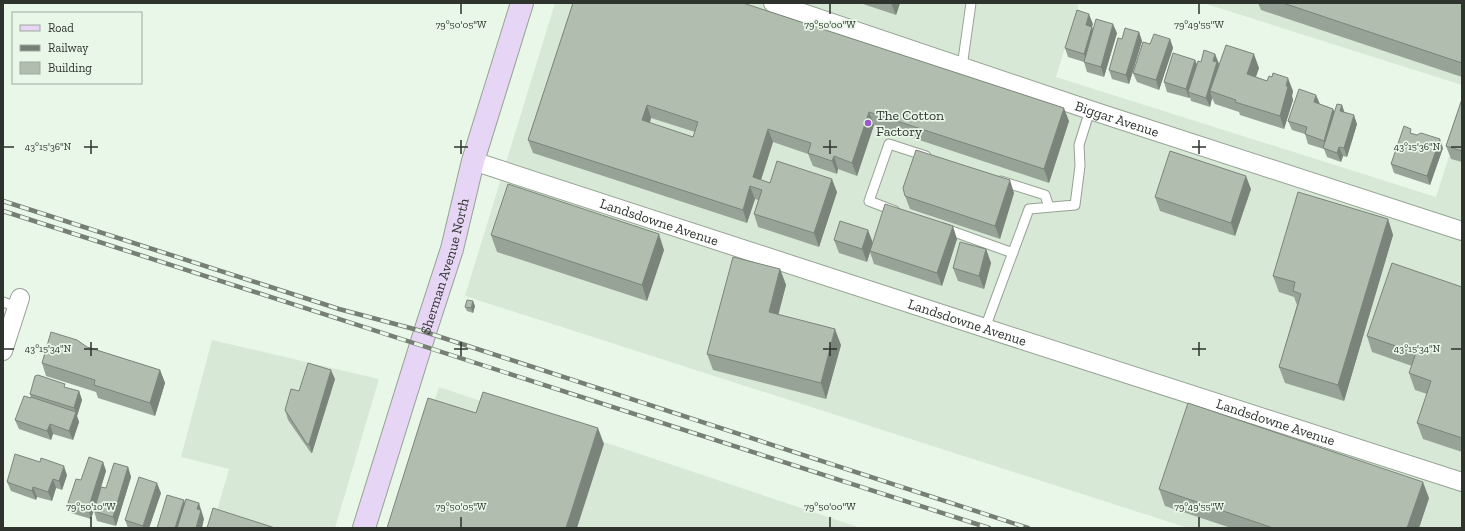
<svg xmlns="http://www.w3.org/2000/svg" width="1465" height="531" viewBox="0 0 1465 531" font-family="'Zilla Slab',serif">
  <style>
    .built { fill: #d7e9d6 }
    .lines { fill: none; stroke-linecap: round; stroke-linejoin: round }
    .service-casing { stroke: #95a294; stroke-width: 11 }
    .minor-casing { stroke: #95a294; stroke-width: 20 }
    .secondary-casing { stroke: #95a294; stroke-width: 24 }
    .service { stroke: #fff; stroke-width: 9 }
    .minor { stroke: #fff; stroke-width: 18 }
    .secondary { stroke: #e7d5f5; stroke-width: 22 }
    .rail-casing { stroke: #767e75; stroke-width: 4.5 }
    .rail { stroke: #e9f7e8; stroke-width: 3; stroke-dasharray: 9; stroke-linecap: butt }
    .wall { fill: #97a396; fill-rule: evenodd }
    .shaded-wall { fill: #7b847a }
    .building { fill: #b0bdaf; stroke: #7b847a; fill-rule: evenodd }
    .ticks { fill: none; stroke: #2e332e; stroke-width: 1.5 }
    .poi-dot { fill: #9a56cb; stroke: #e9f7e8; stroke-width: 1.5 }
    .labels { text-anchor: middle; stroke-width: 3.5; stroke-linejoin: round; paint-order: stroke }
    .poi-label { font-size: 14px; fill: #2e332e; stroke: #e9f7e8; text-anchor: start }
    .street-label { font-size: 14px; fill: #2e332e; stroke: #e9f7e8 }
    .ticks-label { font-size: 10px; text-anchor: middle; fill: #2e332e; stroke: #e9f7e8; stroke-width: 3.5; stroke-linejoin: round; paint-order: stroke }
  </style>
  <rect width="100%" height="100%" fill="#e9f7e8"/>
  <path class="built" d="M555 3H1079L1056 77 1436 197 1462 116V528H1188L465 296Z
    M1203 3H1462V85Z
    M212 340 379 379 335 528H212L229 469 181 457Z
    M439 387 861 528H392Z"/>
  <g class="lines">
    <g class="service-casing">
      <path id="service" d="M962 67 971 3
        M1001 181 1045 195 1049 207
        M895 211 869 201 889 144 926 156
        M943 228 1013 253
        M3 302 17 307
        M985 328 1029 209 1075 205 1080 166 1079 145 1090 110"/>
    </g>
    <g class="minor-casing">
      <g id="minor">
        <path id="s1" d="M773 3 1090 110 1462 231"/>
        <path id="s2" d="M473 161 985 328 1462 482"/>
        <path d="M3 351 20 298"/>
      </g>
    </g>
    <g class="secondary-casing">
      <g id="secondary">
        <path id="s3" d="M364 528 425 332 452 249 473 161 522 3"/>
      </g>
    </g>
    <use href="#service" class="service"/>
    <use href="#minor" class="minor"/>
    <use href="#secondary" class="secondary"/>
    <g class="rail-casing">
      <path id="rail" d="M3 201 339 309 425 332 1028 528
        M3 211 989 528"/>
    </g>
    <use href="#rail" class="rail"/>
  </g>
  <path class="wall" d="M573 3 1069 121 1049 183 874 125 857 176 838 169 837 174 813 166 808 154 773 142 761 180 770 183 837 192 819 247 758 227 754 214 758 200 755 199 747 223 533 153 528 140ZM651 118 695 132 693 137 650 123Z
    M860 3H900L896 15Z
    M1258 3H1462V77L1261 10Z
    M1093 24 1092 27 1093 30 1117 33 1104 77 1087 72 1084 62 1068 57 1065 48Z
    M1139 32 1142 41 1129 84 1112 79 1109 70 1122 39Z
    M1170 39 1173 48 1159 90 1137 82 1133 73 1150 44Z
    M1215 54 1219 63V65L1259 68 1256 77 1293 91 1292 96 1293 100 1284 129 1240 115 1239 112 1215 104 1212 98 1210 107 1191 101 1190 97 1189 98 1167 92 1164 82 1195 60 1197 64Z
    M1462 99V162L1451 159 1446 146Z
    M1320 104 1333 109 1334 112 1342 105 1344 112 1357 124 1347 157 1343 156 1341 162 1327 157 1324 149 1308 144 1305 134 1292 130 1288 121Z
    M1413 134 1443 148 1430 185 1394 173 1391 164Z
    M1251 189 1235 236 1160 211 1155 197Z
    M1014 193 1000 239 910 209 905 196Z
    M1388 219 1393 235 1344 401 1285 383 1279 367 1297 305 1294 297 1279 292 1273 276Z
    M491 235 664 250 647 301 497 252Z
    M957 239 942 286 874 264 870 252 867 262 839 253 834 240 873 242Z
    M986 249 991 263 984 289 958 281 953 268Z
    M780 269 786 285 778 314 841 345 826 399 713 370 707 354Z
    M1462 287V452L1423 439 1417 423 1427 394 1415 390 1409 373 1412 366 1372 352 1367 336Z
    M475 306 473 313 467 311 465 307Z
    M87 347 160 370 165 383 155 416 98 398 96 392 46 376 42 363Z
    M335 379 312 453H311L288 420 285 410 299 391Z
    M67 388 79 391 82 400 77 416 79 422 73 440 53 434 51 440 19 429 15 420 31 398 30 394Z
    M103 462 106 471 101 487 106 488 128 467 131 477 116 526 97 521 94 511 96 504 91 519 71 513 68 503Z
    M67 475 62 490 56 488 52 501 37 497 36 500 11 491 7 482Z
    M1159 489 1429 498 1419 528H1231L1165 506Z
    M161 493 149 528H128L125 520Z"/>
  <path class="shaded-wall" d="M891 3H900L896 15Z
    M1089 14 1093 24 1089 34 1086 25Z
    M1113 24 1117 33 1104 77 1101 67Z
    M1092 27 1096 37 1087 63 1084 54Z
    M1139 32 1142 41 1129 84 1126 75Z
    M1170 39 1173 48 1159 90 1156 80Z
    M1215 54 1221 71 1210 91 1212 98 1210 107 1206 98 1213 61Z
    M1254 54 1259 68 1252 87 1247 74Z
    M1195 60 1198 69 1188 92 1190 97 1189 98 1186 89Z
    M1288 78 1293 91 1292 96 1293 100 1284 129 1280 116Z
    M1316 95 1320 104 1314 102Z
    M647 105 651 118 646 133 642 120Z
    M1342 105 1345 114 1340 111Z
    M1064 108 1069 121 1049 183 1044 169Z
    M1333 109 1337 118 1327 150 1324 141Z
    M869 112 874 125 857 176 852 163Z
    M1354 115 1357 124 1347 157 1344 148Z
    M768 129 773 142 758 189 753 177Z
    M1440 139 1443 148 1430 185 1427 176Z
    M1339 147 1343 156 1341 162 1337 153Z
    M834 156 838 169 837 174 832 161Z
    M1246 176 1251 189 1235 236 1231 223Z
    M832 179 837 192 819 247 814 233Z
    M1010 180 1014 193 1000 239 995 226Z
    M750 186 755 199 747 223 743 210Z
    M1388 219 1393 235 1344 401 1338 385Z
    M953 226 957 239 942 286 937 273Z
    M868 230 873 243 870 251V252L867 262 862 249Z
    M659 234 664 250 647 301 642 285Z
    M986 249 991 263 984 289 979 276Z
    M780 269 786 285 775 328 769 312Z
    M473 301 475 306 473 313 471 308Z
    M835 329 841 345 826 399 821 383Z
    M160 370 165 383 155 416 150 403Z
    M331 370 335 379 312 453 309 444Z
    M79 391 82 400 77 416 79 422 73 440 69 431 76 413 74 408Z
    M50 424 53 434 51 440 47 431Z
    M598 428 604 444 577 528H566Z
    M103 462 106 471 91 519 88 509Z
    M64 466 67 475 62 490 59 481Z
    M128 467 131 477 116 526 113 517Z
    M53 479 56 488 52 501 48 492Z
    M1423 482 1429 498 1419 528H1407Z
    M157 483 161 493 149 528H144L143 526Z
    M33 487 37 497 36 500 32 491Z
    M184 500 187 509 181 528H175Z
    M199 503 204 519 202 528H196L197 509Z"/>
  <path class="building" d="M573 3H743L1064 108 1044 169 869 112 852 163 834 156 832 161 808 153 811 143 768 129 753 177 770 183 777 161 832 179 814 233 754 214 762 190 750 186 743 210 528 140ZM647 105 698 122 693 137 642 120Z
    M1283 3H1462V63Z
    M1077 10 1089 14 1086 25 1092 27 1084 54 1065 48Z
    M1096 19 1113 24 1101 67 1084 62Z
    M1125 28 1139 32 1126 75 1109 70 1118 38 1122 39Z
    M1154 34 1170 39 1156 80 1133 73 1143 42 1150 44Z
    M1226 45 1254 54 1247 74 1267 81 1269 76 1272 77 1273 73 1288 78 1286 86 1288 87 1280 116 1235 102 1236 100 1210 91Z
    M1204 50 1215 54 1213 61 1217 62 1206 98 1188 92 1198 61 1201 62Z
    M1173 53 1195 60 1186 89 1164 82Z
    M1299 89 1316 95 1314 102 1333 109 1324 141 1305 134 1307 127 1288 121Z
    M1462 99V151L1446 146Z
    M1337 104 1342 105 1340 111 1354 115 1344 148 1339 147 1337 153 1323 148Z
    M1404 126 1411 129 1410 133 1417 135 1421 133 1440 139 1427 176 1391 164Z
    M916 150 1010 180 995 226 905 196 903 188Z
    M1170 151 1246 176 1231 223 1155 197Z
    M508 184 659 234 642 285 491 235Z
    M1298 192 1388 219 1338 385 1279 367 1301 294 1293 291 1295 282 1273 276Z
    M885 204 953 226 937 273 870 251Z
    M840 221 868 230 862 249 834 240Z
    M960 242 986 249 979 276 953 268Z
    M733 257 780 269 769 312 835 329 821 383 707 354Z
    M1392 263 1462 287V438L1417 423 1431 381 1409 373 1416 353 1367 336Z
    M467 300 473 301 471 308 465 307Z
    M51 332 77 340 87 347 160 370 150 403 94 385 95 380 42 363Z
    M308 363 331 370 309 444H307L285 410 291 389 299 391Z
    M38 375 65 384 64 387 79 391 74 408 30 394 35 376Z
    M483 392 598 428 566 528H387L428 398 476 413Z
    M24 396 31 398V397L76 412 69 431 50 424 47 431 15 420Z
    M1188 403 1423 482 1407 528H1273L1159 489Z
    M15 454 40 462 41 458 64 466 59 481 53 479 48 492 33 487 32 491 7 482Z
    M89 457 103 462 88 509 68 503 76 479 81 480Z
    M114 463 128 467 113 517 94 511 101 487 106 488Z
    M139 477 157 483 143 526 125 520Z
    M167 495 184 500 175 528H157Z
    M186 499 199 503 197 509 201 510 196 528H177Z
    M213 508 275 528H207Z"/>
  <path class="ticks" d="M461 4V14M830 4V14M1199 4V14M91 140V154M461 140V154M830 140V154M1199 140V154M4 147H14M84 147H98M454 147H468M823 147H837M1192 147H1206M1451 147H1461M91 342V356M461 342V356M830 342V356M1199 342V356M4 349H14M84 349H98M454 349H468M823 349H837M1192 349H1206M1451 349H1461M91 517V527M461 517V527M830 517V527M1199 517V527"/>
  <circle class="poi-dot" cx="868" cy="123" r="4"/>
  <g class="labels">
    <g class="poi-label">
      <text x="876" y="120">The Cotton<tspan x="876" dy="16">Factory</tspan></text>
    </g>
    <g class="street-label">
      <text dy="5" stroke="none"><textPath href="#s1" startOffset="363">Biggar Avenue</textPath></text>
      <text dy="5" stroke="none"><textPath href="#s2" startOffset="196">Landsdowne Avenue</textPath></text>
      <text dy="5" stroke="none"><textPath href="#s3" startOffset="274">Sherman Avenue North</textPath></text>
      <text dy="5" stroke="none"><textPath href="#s2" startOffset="520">Landsdowne Avenue</textPath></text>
      <text dy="5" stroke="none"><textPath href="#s2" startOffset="844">Landsdowne Avenue</textPath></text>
    </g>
  </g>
  <g class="ticks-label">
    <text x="461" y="28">79°50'05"W</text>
    <text x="830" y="28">79°50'00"W</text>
    <text x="1199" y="28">79°49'55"W</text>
    <text x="48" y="150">43°15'36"N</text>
    <text x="1417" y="150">43°15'36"N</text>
    <text x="48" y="352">43°15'34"N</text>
    <text x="1417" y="352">43°15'34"N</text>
    <text x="91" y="510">79°50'10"W</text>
    <text x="461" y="510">79°50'05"W</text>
    <text x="830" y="510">79°50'00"W</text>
    <text x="1199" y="510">79°49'55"W</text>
  </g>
  <rect width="1465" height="531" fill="none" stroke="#2e332e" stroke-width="8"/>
  <rect x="12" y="12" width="130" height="72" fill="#e9f7e8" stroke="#9ea99e"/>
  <rect x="20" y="25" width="20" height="6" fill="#e7d5f5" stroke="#9ea99e"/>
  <text x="48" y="32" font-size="12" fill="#2e332e">Road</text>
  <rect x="20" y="45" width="20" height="6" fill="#767e75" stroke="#9ea99e"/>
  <text x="48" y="52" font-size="12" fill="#2e332e">Railway</text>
  <rect x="20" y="62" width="20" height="12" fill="#b0bdaf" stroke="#9ea99e"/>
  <text x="48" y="72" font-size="12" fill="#2e332e">Building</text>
</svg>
